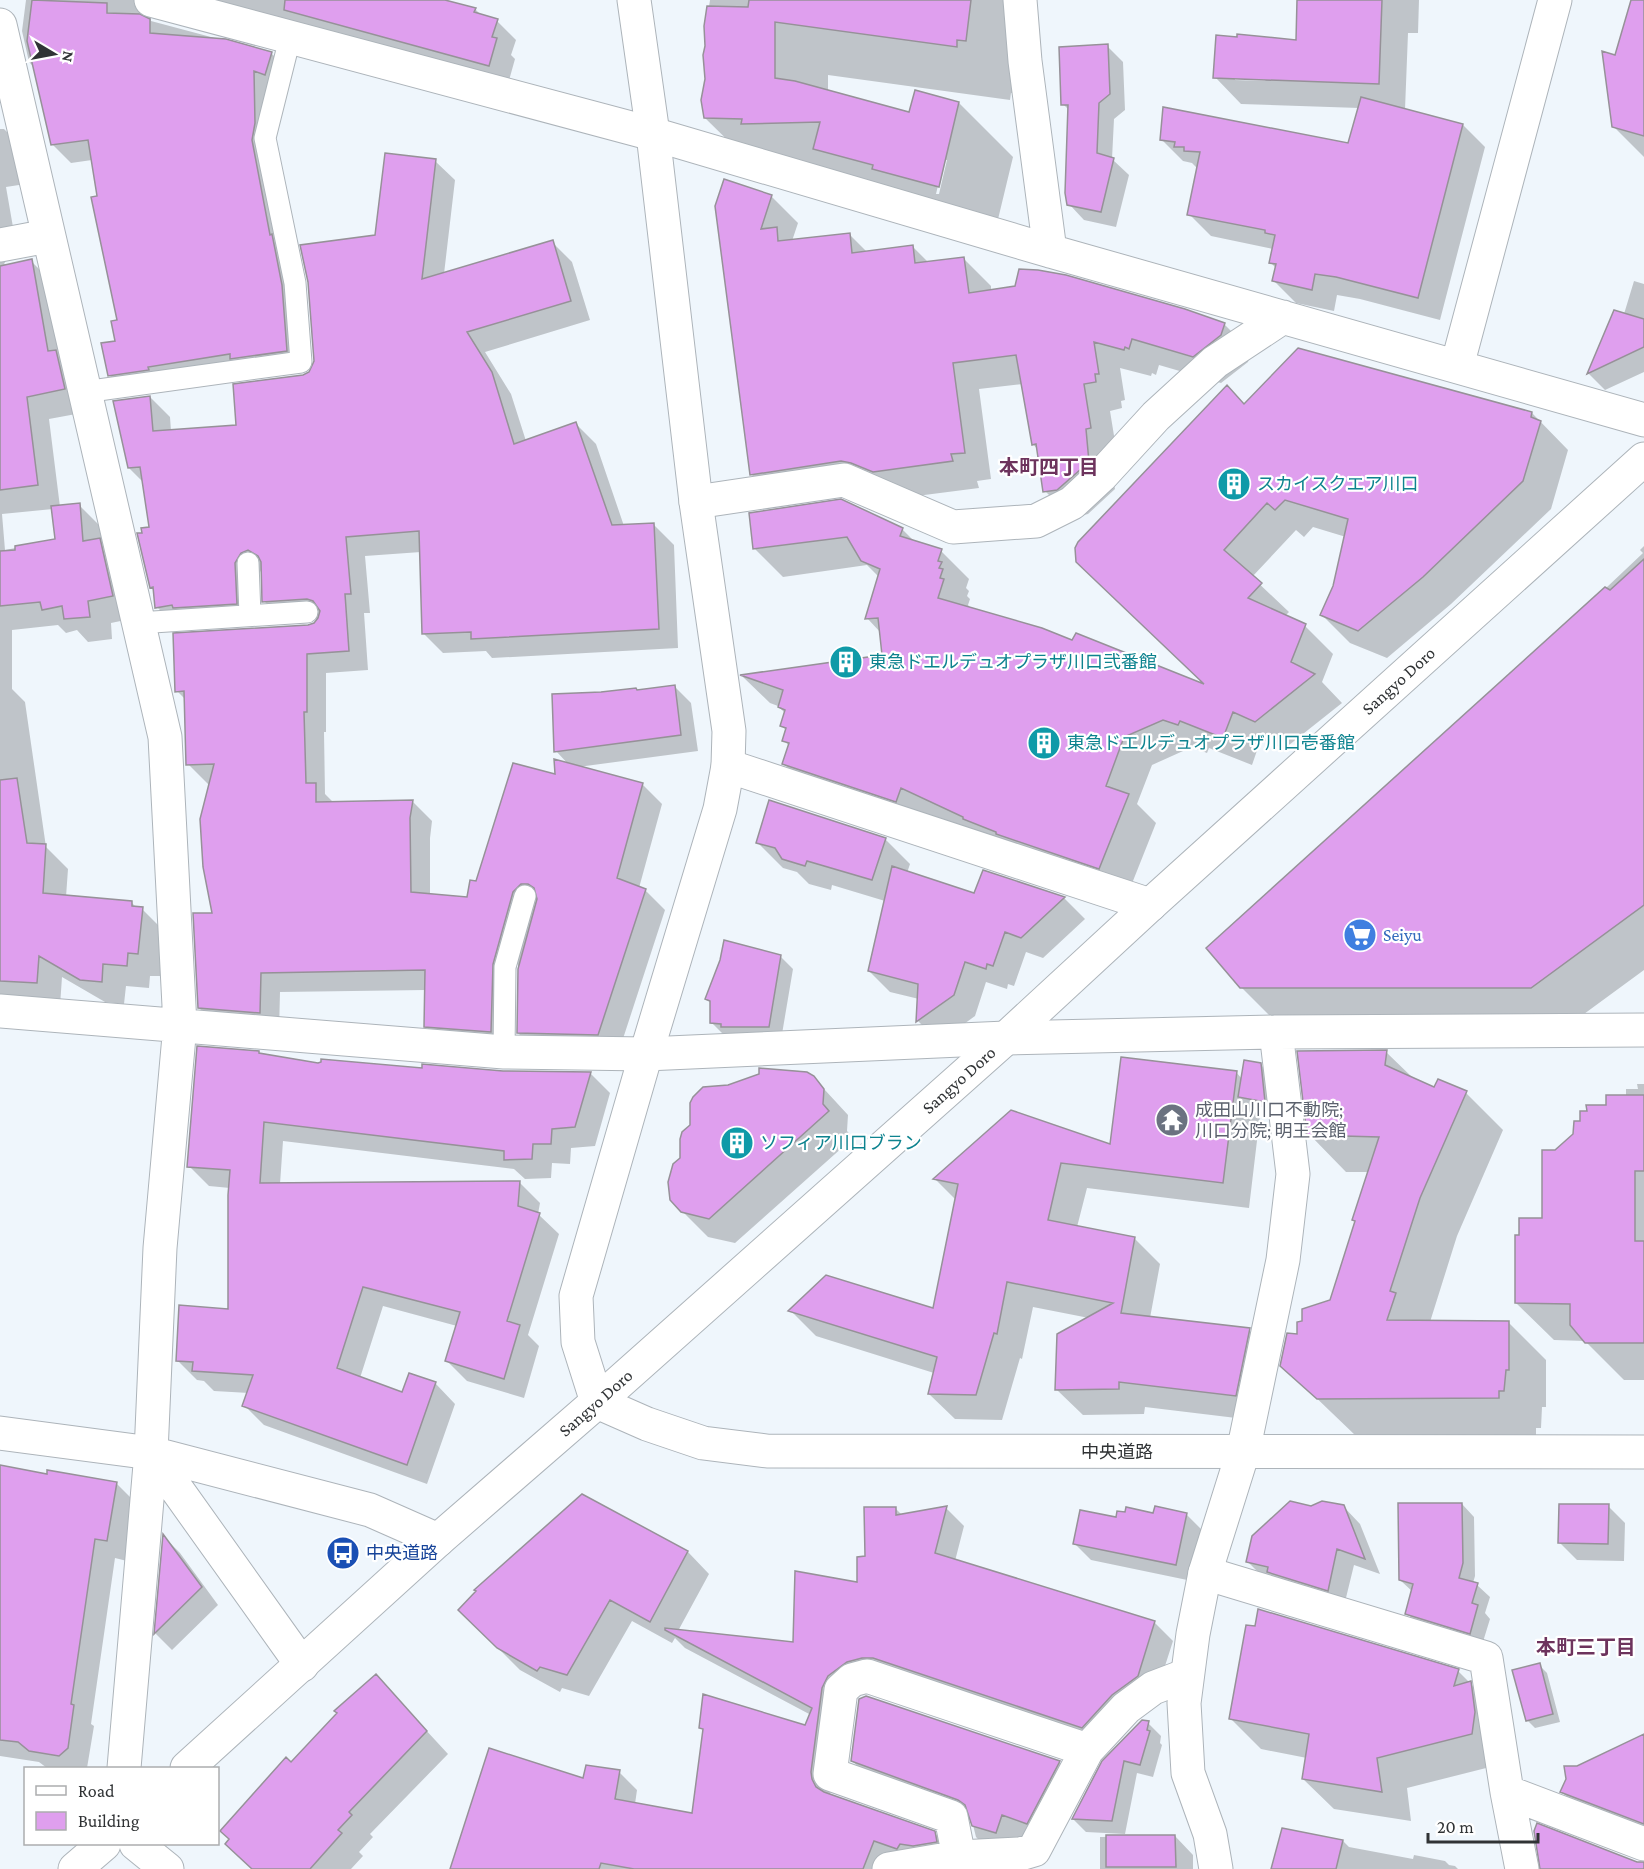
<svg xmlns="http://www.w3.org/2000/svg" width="1644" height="1869" viewBox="0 0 1644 1869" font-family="'Crimson Pro','Noto Sans JP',serif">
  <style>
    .shadow { fill: #0003; fill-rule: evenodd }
    .building { fill: #df9fee; stroke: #969198; stroke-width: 1.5 }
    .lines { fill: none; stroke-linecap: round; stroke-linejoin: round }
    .service-casing { stroke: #adb4ba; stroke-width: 23 }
    .minor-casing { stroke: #adb4ba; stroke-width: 35 }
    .tertiary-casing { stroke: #adb4ba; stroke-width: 35 }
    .secondary-casing { stroke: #adb4ba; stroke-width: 35 }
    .primary-casing { stroke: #adb4ba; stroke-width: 35 }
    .service { stroke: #fff; stroke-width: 21 }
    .minor { stroke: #fff; stroke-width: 33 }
    .tertiary { stroke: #fff; stroke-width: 33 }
    .secondary { stroke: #fff; stroke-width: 33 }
    .primary { stroke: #fff; stroke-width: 33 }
    .labels { text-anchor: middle; stroke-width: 4.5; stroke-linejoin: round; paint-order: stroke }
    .culture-label { font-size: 18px; fill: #0d838f; stroke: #fff; text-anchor: start }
    .street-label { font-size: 18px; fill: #303335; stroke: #fff }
    .shop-label { font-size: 18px; fill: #366cbe; stroke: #fff; text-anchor: start }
    .worship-label { font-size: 18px; fill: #5b616d; stroke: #fff; text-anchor: start }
    .transit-label { font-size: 18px; fill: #164399; stroke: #fff; text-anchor: start }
    .neighbourhood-label { font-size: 20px; font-weight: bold; fill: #6d335d; stroke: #fff }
  </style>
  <rect width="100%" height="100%" fill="#eff6fc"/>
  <path class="shadow" d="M26 0H439L475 9 482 16 497 21 516 40 511 55 515 59 508 84 151 14V21L271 53 290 72 274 143 306 370 128 394 109 375 116 342 118 322 92 160 71 163 52 144 34 67 29 62 22 31Z
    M710 0H1016L1020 94 1011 93 1010 100 828 75V91L910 113 959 103 1013 157 993 240 760 172 705 118 707 79 704 55 707 46 706 26ZM944 160H947L939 194H936Z
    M1299 0H1419L1418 33H1408L1405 110 1463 125 1485 147 1440 320 1360 299 1337 295 1334 311 1296 303 1274 281 1277 269 1270 262 1273 249 1211 236 1189 214 1198 169 1192 163 1183 161 1161 139 1349 145 1359 108 1241 104 1215 77 1297 42ZM1235 77 1263 78 1266 81 1235 80Z
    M1632 0H1644V157L1614 127 1616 57Z
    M1107 46 1123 62 1125 110 1114 119 1112 159 1129 175 1116 227 1084 220 1069 204 1070 111 1063 104Z
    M0 129H4L27 152 32 183 6 187 17 250 10 254 4 264H17L31 261 54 284 87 412 49 419 60 507 79 505 102 528 135 618 111 623 112 639 88 642 77 630 66 633 58 625 12 630V689L25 702 46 847 68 869 66 897 131 902 137 908 142 909 165 932 161 976H150L149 988 126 986 124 1004 105 1002 62 977 60 1006 0 995ZM53 509 57 540 5 550 2 514Z
    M435 161 455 180 444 274 552 242 572 262 590 320 485 352 511 394 526 441 576 424 596 444 624 526 654 525 674 545 678 648 492 658 486 651 443 653 423 633 421 552 365 556 370 613H364L368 670 326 673V732H324L325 794 334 803 412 801 432 821 430 838V895L468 898 477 883 556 775 569 765 556 751 601 694 674 686 691 703 698 751 578 767 642 784 662 804 639 888 645 890 665 910 618 1054 538 1053 518 1033V962L512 984 511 1051 445 1046 425 1026 426 990 280 992 279 1032 219 1028 199 1008 213 915 210 784H208L188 764 185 699 177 691 314 624 319 619 284 621 264 601 262 568 255 583 256 623 176 627 157 607 154 591 151 587 144 534 151 528 144 483 129 468 150 397 170 417 171 431 238 426 303 376 310 373 377 236Z
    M771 196 798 223 792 241 849 234 868 253 913 247 929 263 964 259 991 286V291L1224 324 1251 351 1248 362 1221 383 1159 365 1156 375 1152 373 1151 376 1120 368 1125 400 1121 401 1122 408 1110 411 1117 454 1110 463 1115 489 1088 514 1072 518 1045 491 1038 450 1033 444 1023 384 979 389 991 479 977 481 979 488 901 498 880 489 778 501 751 474 717 206Z
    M1634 281 1644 284V372L1605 390 1589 374 1615 312 1624 314Z
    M1227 387 1245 405 1532 413 1568 450 1551 509 1451 604 1387 658 1350 643 1322 615 1335 587 1346 537 1313 527 1304 537 1296 530 1252 577 1289 612 1285 616 1305 626 1333 654 1322 682 1342 703 1284 749 1261 739 1252 765 1209 748 1207 753 1192 747 1152 765 1137 804 1156 823 1127 896 812 792 784 764 789 746 784 740 787 731 782 726 785 713 778 706 770 703 743 677 883 657 881 633 867 618 880 578 867 565 783 577 755 549 902 529 915 542 941 551 969 579 966 588 969 591 967 596 970 599 968 605 972 610 1208 688Z
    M1644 546V970L1569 1025H1279L1241 987 1570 622 1643 553 1640 550Z
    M885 839 910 864 907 873 975 895 1064 898 1085 919 1043 958 1026 952 1014 986 1008 984 1007 989 986 982 975 1016 939 1042 918 1021 919 999 890 992 869 971 885 901 832 885 831 890 809 884 797 872 783 868 758 843Z
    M780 956 793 969 781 1040 724 1035 711 1022V1003L707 999Z
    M1386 1052 1414 1079 1435 1088 1466 1093 1503 1130 1457 1236 1430 1322 1509 1323 1546 1360V1407H1542L1541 1428H1536V1435L1356 1436 1282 1365 1303 1322 1331 1302 1357 1223 1354 1220 1369 1172H1346L1309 1134Z
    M261 1055 318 1064 502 1072 590 1073 610 1093 595 1146 571 1148 570 1164 552 1163 551 1178 525 1179 514 1169 283 1141 280 1184 520 1183 540 1203 538 1214 559 1234 528 1335 539 1346 524 1398 467 1381 447 1361 457 1326 383 1306 360 1378 403 1394 410 1375 436 1384 455 1404 427 1484 264 1425 244 1405 249 1393 214 1391 204 1381 197 1380 177 1360 230 1310V1188L209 1186 189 1166Z
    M1260 1064 1268 1072 1273 1109 1261 1107 1249 1208 1087 1188 1077 1227 1134 1238 1160 1264 1150 1318 1249 1330 1275 1356 1261 1421 1145 1407 1144 1414 1083 1415 1057 1390 1089 1318 1033 1307 1022 1359 1020 1358 1002 1420 955 1419 929 1394 934 1373 816 1336 791 1311 934 1310 956 1200 935 1179 1112 1146 1236 1072 1242 1079Z
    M760 1069 800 1071 813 1077 848 1115 847 1131 853 1138 735 1243 708 1237 682 1211 681 1158 728 1086 761 1075Z
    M1637 1084H1644V1380H1624L1585 1341 1554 1340 1516 1303 1544 1219 1555 1151 1575 1135 1582 1123 1626 1096V1089H1638Z
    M0 1467 48 1475 116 1483 136 1503 127 1561 115 1558 91 1724 94 1726 87 1768H47L39 1762 0 1756Z
    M582 1496 688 1552 709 1574 678 1631 795 1644 859 1584 866 1558 895 1508 903 1516 946 1508 964 1526 955 1561 1154 1622 1173 1641 1156 1694 1100 1746 892 1676 846 1694 830 1795 934 1832 952 1851 888 1869H452L585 1780 619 1772 637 1790 635 1804 693 1815 704 1731 701 1728 806 1727 811 1715 685 1648 675 1638 672 1643 632 1621 589 1696 562 1688 560 1692 520 1670 460 1610Z
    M1462 1504 1474 1517 1475 1576 1473 1583 1477 1585 1490 1597 1485 1613 1490 1619 1482 1645 1419 1626 1407 1613 1413 1592 1400 1580Z
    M1343 1506 1360 1524 1380 1574 1354 1565 1344 1606 1264 1578 1247 1561 1311 1508Z
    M1608 1506 1625 1523 1624 1561 1577 1560 1560 1543Z
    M1186 1514 1203 1531 1192 1581 1091 1560 1074 1543 1154 1515Z
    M164 1537 180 1553 218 1605 172 1650 156 1634Z
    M1539 1665 1547 1673 1560 1722 1535 1728 1527 1720Z
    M1458 1671 1500 1713 1502 1764 1407 1788 1411 1821 1334 1809 1303 1779 1307 1758 1261 1749 1231 1719Z
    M376 1676 448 1754 370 1834 373 1837 359 1852 363 1856 351 1869H252L291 1764Z
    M1148 1723 1161 1736 1160 1743 1162 1745 1153 1777 1137 1773 1125 1834 1086 1832 1073 1819Z
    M1644 1743V1836L1582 1812 1562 1792 1578 1767Z
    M852 1761 1059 1762 1069 1771 1031 1843 985 1846 976 1837 969 1809 862 1770Z
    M1175 1836 1193 1855V1869H1100V1837Z
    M1343 1841 1349 1847 1413 1859 1414 1855 1445 1861 1449 1865 1455 1866 1458 1869H1272Z"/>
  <path class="building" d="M32 0 107 3V13L140 14 150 19V33L226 39 272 52 265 75 254 71 255 123 252 140 270 235 272 234 282 285 287 351 230 359V354L148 367 149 370 108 376 101 343 115 341 111 321 117 320 91 197 97 196 88 140 51 145 27 41Z
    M285 0H445L476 8 474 12 498 19 492 37 497 38 489 66 284 10Z
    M749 0H971L966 41 957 40V47L775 22V78L795 81 909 112 915 90 959 102 939 187 872 169 873 165 813 149 820 122 741 124 742 119 704 118 701 100 705 79 703 55 705 46 704 26 707 6 748 7Z
    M1297 0H1382L1379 84 1213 78 1216 35 1237 37V34L1296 40Z
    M1631 0H1644V136L1612 127 1602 51 1615 55Z
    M1108 44 1110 94 1099 103 1097 153 1114 158 1101 212 1067 205 1065 193 1068 105H1061L1059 47Z
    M1361 97 1463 124 1418 298 1336 277 1315 274 1312 290 1272 281 1276 264 1269 263 1275 235 1265 233V230L1187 215 1200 152 1184 151V147H1174L1175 142 1160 140 1163 107 1348 143Z
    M385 153 436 159 422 279 553 240 571 301 467 332 492 372 514 444 576 422 612 525 654 523 659 629 471 639V632L422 634 419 531 346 537 351 594H345L349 651 307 654V712H304L306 783H316V802L413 800 410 818 411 892 467 897 470 880 476 881 513 763 555 774 554 759 643 783 617 878 646 889 598 1035 517 1033 518 969 537 899 534 888 528 884H521L513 892 493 964 491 1032 424 1027 425 970 261 973 260 1013 198 1008 193 913H212L203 867 200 819 214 764 186 765 184 691 175 692 173 633 308 625 314 623 318 618 320 611 313 601 307 599 262 602 261 562 258 556 248 550 241 553 235 563 237 604 173 608 172 605 155 608 153 587 150 588 137 533H142L141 528 149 527 140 467 128 468 113 401 150 396 153 431 236 425 233 384 303 375 309 372 314 361 308 282 300 245 375 235Z
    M724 179 772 195 761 229 777 227 778 241 850 233 852 253 913 245 915 263 964 257 969 293 1015 286 1019 269 1038 270 1066 275 1185 309 1225 323 1221 335 1193 357 1132 339 1129 349 1125 347 1124 350 1094 342 1099 374H1095L1096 382 1084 384 1091 428 1086 429 1089 462 1057 490 1043 492 1036 444 1032 445 1016 355 953 363 965 453 951 454 953 461 873 472 851 463 841 461 750 475 715 206Z
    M32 259 48 351 56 350 65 389 27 397 38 485 0 490V266Z
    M1614 310 1644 319V347L1587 374Z
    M1298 348 1532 412 1531 417 1541 421 1523 481 1423 577 1358 631 1320 615 1333 586 1348 519 1285 500 1275 510 1267 503 1224 550 1262 583 1248 598 1306 624 1291 662 1315 674 1255 722 1233 712 1223 738 1180 721 1178 725 1163 720 1124 737 1106 786 1129 794 1099 869 996 834V832L963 819V817L901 788 896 802 782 764 789 743 782 741 786 728 780 726 785 710 778 707 783 690 740 675 882 655 878 618 865 619 880 569 861 561 847 537 753 549 749 513 841 499 903 528 900 536 942 549 938 561 942 562 939 568 943 569 940 578 944 579 938 598 1042 628 1072 640 1076 633 1204 684 1076 562 1075 548 1078 542 1227 385 1244 404Z
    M80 503 83 541 100 538 113 596 88 601 90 617 64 619 62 606 42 610 40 602 0 606V551L15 550V546L55 539 51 506Z
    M1644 559V905L1531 988H1240L1206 948 1605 587 1610 590Z
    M675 685 681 735 554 752 552 694 601 692 636 688 637 690Z
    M17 778 27 843 46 844 43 893 132 901V906L143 907 138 954 128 953 127 966 103 964 102 982 80 980 39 956 37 983 0 981V780Z
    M769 800 886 838 872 880 807 861 805 866 782 859 775 848 756 843Z
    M892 866 974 893 983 870 1065 897 1021 938 1005 932 993 966 987 964 986 969 965 962 954 995 916 1022 918 984 868 971Z
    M724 940 781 955 769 1027H721V1024L710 1023V1001L705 999 720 960Z
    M197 1046 259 1051V1053L318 1063 321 1062V1059L422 1068V1064L503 1071 591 1072 575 1127 552 1129 551 1144H533L532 1159 504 1160V1151L264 1122 260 1183 520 1181 518 1206 540 1213 507 1321 520 1325 504 1379 445 1361 460 1312 363 1287 337 1368 402 1392 409 1373 436 1382 407 1465 242 1406 253 1375 192 1371 193 1362 176 1361 179 1305 228 1309V1195L230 1170 187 1167Z
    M1387 1050 1385 1065 1434 1087 1438 1079 1467 1091 1420 1198 1390 1291 1396 1293 1387 1320 1509 1321V1370H1506L1504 1391H1499V1398L1317 1399 1280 1366 1287 1333 1297 1334V1322L1302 1321V1309L1330 1300 1355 1221 1352 1220 1379 1137 1307 1135 1297 1051Z
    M1121 1057 1237 1071 1223 1183 1061 1163 1048 1220 1135 1237 1121 1313 1250 1328 1236 1396 1119 1382V1389L1055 1390 1057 1334 1113 1303 1007 1282 997 1334 994 1333 976 1395 928 1394 937 1357 788 1311 826 1275 933 1308 958 1184 933 1179 1011 1110 1110 1144Z
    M1244 1060 1261 1063 1265 1102 1238 1097Z
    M759 1068 807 1072 814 1076 824 1089 823 1104 829 1111 709 1219 681 1212 670 1200 668 1182 673 1164 680 1158V1139L682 1132 690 1125V1103L693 1097 703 1087 728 1085 759 1074Z
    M1606 1095H1644V1171H1635V1241H1644V1343H1585L1570 1325V1304L1515 1303V1235H1519V1218H1542V1150H1555L1573 1134 1574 1121H1580V1111H1587L1586 1105H1606Z
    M0 1465 47 1474V1470L117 1482 107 1541 95 1539 71 1704 74 1705 68 1748 59 1756 29 1751 18 1742 0 1740Z
    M582 1494 688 1551 650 1622 610 1600 567 1675 540 1667 537 1671 497 1648 458 1610 476 1591 474 1590Z
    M1290 1501 1311 1506 1322 1501 1344 1505 1365 1559 1337 1549 1328 1591 1267 1572 1268 1567 1246 1562 1252 1536Z
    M1398 1503H1462L1463 1563 1459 1578 1478 1583 1472 1603 1478 1605 1470 1634 1405 1614 1413 1584 1399 1580Z
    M1559 1504H1609L1608 1544 1558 1543Z
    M947 1506 935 1553 1155 1621 1138 1676 1112 1695 1082 1728 873 1658H862L847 1662 828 1676 822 1688 811 1772 812 1779 816 1787 824 1792 935 1831 937 1842 913 1846 900 1844 897 1849 874 1841 863 1869H634L601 1863 599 1869H450L489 1748 583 1778 586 1765 620 1770 615 1799 692 1813 703 1729 699 1728 703 1694 805 1725 812 1708 665 1630V1628L793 1642 795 1571 857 1582V1557L865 1556 864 1507H896V1515Z
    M1155 1506 1187 1513 1176 1565 1073 1544 1080 1510 1116 1517 1117 1511 1125 1512 1126 1507 1153 1513Z
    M163 1534 202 1587 154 1634Z
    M1258 1609 1459 1669 1454 1686 1471 1681 1475 1712 1472 1734 1377 1758 1382 1792 1302 1779 1309 1734 1229 1719 1246 1625 1255 1626Z
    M1540 1663 1553 1714 1526 1721 1512 1670Z
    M376 1674 427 1731 349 1812 352 1815 338 1830 342 1833 310 1869H252L225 1844 229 1839 220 1831 286 1757 291 1762 337 1713 334 1711Z
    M866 1696 1060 1761 1027 1824 1002 1815 996 1833 972 1826 965 1805 958 1800 851 1761 859 1699Z
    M1142 1720 1149 1721 1147 1730 1150 1731 1140 1765 1124 1761 1112 1821 1072 1819 1102 1761Z
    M1644 1734V1824L1560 1792 1566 1779 1564 1766H1577Z
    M1537 1823 1637 1862H1644V1869H1540L1534 1831Z
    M1282 1828 1343 1840 1336 1869H1271Z
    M1106 1835H1175L1176 1867H1106Z"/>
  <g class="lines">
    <g class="service-casing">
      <path id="service" d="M84 392 301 362 295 283 265 138 290 38
        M248 563 250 615
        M138 623 307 612
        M504 1052 505 967 525 896"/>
    </g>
    <g class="minor-casing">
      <path id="minor" d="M151 0 653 134 1050 251 1644 420
        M1020 0 1025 61 1050 251
        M0 25 165 737 180 1025 160 1248 151 1453 124 1768
        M0 245 48 236
        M1457 366 1555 0
        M696 502 844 480 953 527 1036 521 1072 503 1101 476 1156 416 1215 362 1283 317
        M728 766 1150 905
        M0 1011 504 1052 646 1054 1006 1038 1276 1032 1644 1030
        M1243 1452 1283 1260 1293 1174 1276 1032
        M151 1453 370 1510 438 1540
        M151 1453 302 1665
        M1205 1573 1486 1658 1507 1792 1522 1869
        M1507 1792 1644 1844
        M136 1844 167 1869
        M959 1857 951 1817 830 1774 841 1690 852 1680 867 1676 1087 1750
        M889 1869 959 1857 1020 1854 1034 1850 1087 1750 1126 1708 1153 1688 1187 1675"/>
    </g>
    <g class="tertiary-casing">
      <path id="tertiary" d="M597 1402 578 1342 576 1296 646 1054 720 809 728 766 729 731 696 502 653 134 634 0
        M0 1433 151 1453
        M1216 1869 1210 1834 1188 1773 1184 1703 1193 1634 1205 1573 1243 1452"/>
    </g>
    <g class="secondary-casing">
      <path id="secondary" d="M597 1402 647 1424 703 1443 767 1451 1644 1452"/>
    </g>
    <g class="primary-casing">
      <g id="primary">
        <path id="s1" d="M187 1768 438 1540 597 1402 1006 1038 1150 905 1644 459"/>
        <path d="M75 1869 104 1844"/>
      </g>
    </g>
    <use href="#service" class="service"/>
    <use href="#minor" class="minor"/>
    <use href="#tertiary" class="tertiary"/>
    <use href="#secondary" class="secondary"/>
    <use href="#primary" class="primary"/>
  </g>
  <defs>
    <g id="building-disc" transform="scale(1.725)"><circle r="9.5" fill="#0f9aa8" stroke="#fff"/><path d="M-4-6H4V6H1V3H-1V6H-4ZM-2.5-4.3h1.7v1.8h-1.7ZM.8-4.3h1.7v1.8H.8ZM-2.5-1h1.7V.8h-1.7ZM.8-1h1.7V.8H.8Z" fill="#fff"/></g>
    <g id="supermarket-disc" transform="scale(1.725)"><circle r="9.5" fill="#3f7fe0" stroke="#fff"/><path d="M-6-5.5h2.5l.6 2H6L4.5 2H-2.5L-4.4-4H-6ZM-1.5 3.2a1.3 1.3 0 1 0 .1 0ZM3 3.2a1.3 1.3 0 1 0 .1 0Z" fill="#fff"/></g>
    <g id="temple-disc" transform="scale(1.725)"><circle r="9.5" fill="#6b7280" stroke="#fff"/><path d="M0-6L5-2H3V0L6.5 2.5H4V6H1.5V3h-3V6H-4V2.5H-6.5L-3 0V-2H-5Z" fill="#fff"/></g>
    <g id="bus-disc" transform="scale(1.725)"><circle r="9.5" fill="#1a4fb4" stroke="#fff"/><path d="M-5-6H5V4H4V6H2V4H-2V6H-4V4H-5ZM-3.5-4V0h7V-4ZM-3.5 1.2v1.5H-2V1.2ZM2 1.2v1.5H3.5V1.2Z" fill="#fff"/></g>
  </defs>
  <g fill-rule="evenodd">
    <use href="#building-disc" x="1234" y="484"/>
    <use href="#building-disc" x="846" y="662"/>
    <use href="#building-disc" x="1044" y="743"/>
    <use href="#supermarket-disc" x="1360" y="935"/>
    <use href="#temple-disc" x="1172" y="1120"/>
    <use href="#building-disc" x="737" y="1143"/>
    <use href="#bus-disc" x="343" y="1553"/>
  </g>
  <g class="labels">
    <g class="culture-label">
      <text x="1257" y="490">スカイスクエア川口</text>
      <text x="869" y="668">東急ドエルデュオプラザ川口弐番館</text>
      <text x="1067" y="749">東急ドエルデュオプラザ川口壱番館</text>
      <text x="760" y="1149">ソフィア川口ブラン</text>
    </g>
    <g class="street-label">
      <text dy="6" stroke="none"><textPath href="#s1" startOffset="1628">Sangyo Doro</textPath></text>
      <text dy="6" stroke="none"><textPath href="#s1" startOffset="1034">Sangyo Doro</textPath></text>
      <text dy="6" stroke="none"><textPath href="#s1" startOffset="548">Sangyo Doro</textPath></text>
      <text x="1117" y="1458">中央道路</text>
    </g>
    <g class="shop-label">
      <text x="1383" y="941">Seiyu</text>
    </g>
    <g class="worship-label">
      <text x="1195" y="1116">成田山川口不動院;<tspan x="1195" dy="21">川口分院; 明王会館</tspan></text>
    </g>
    <g class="transit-label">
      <text x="366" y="1559">中央道路</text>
    </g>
    <g class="neighbourhood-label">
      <text x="1049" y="474">本町四丁目</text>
      <text x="1586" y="1654">本町三丁目</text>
    </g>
  </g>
  <rect x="24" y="1767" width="195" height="78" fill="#ffffff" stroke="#acadae" stroke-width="1.5"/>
  <rect x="36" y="1786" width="30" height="9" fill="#ffffff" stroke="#acadae" stroke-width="1.5"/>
  <text x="78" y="1797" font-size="18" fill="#303335">Road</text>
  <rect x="36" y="1812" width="30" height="18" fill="#df9fee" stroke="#acadae" stroke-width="1.5"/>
  <text x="78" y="1827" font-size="18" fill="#303335">Building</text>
  <g transform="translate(54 54) rotate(100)" stroke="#ffffff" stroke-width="4.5" paint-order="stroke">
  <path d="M0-4.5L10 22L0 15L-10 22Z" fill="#303335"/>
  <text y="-9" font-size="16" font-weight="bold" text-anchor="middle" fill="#303335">N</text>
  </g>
  <path d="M1428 1833v9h110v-9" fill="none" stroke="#303335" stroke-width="3"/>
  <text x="1437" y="1833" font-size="18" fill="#303335" stroke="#ffffff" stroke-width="4.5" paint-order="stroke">20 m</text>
</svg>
